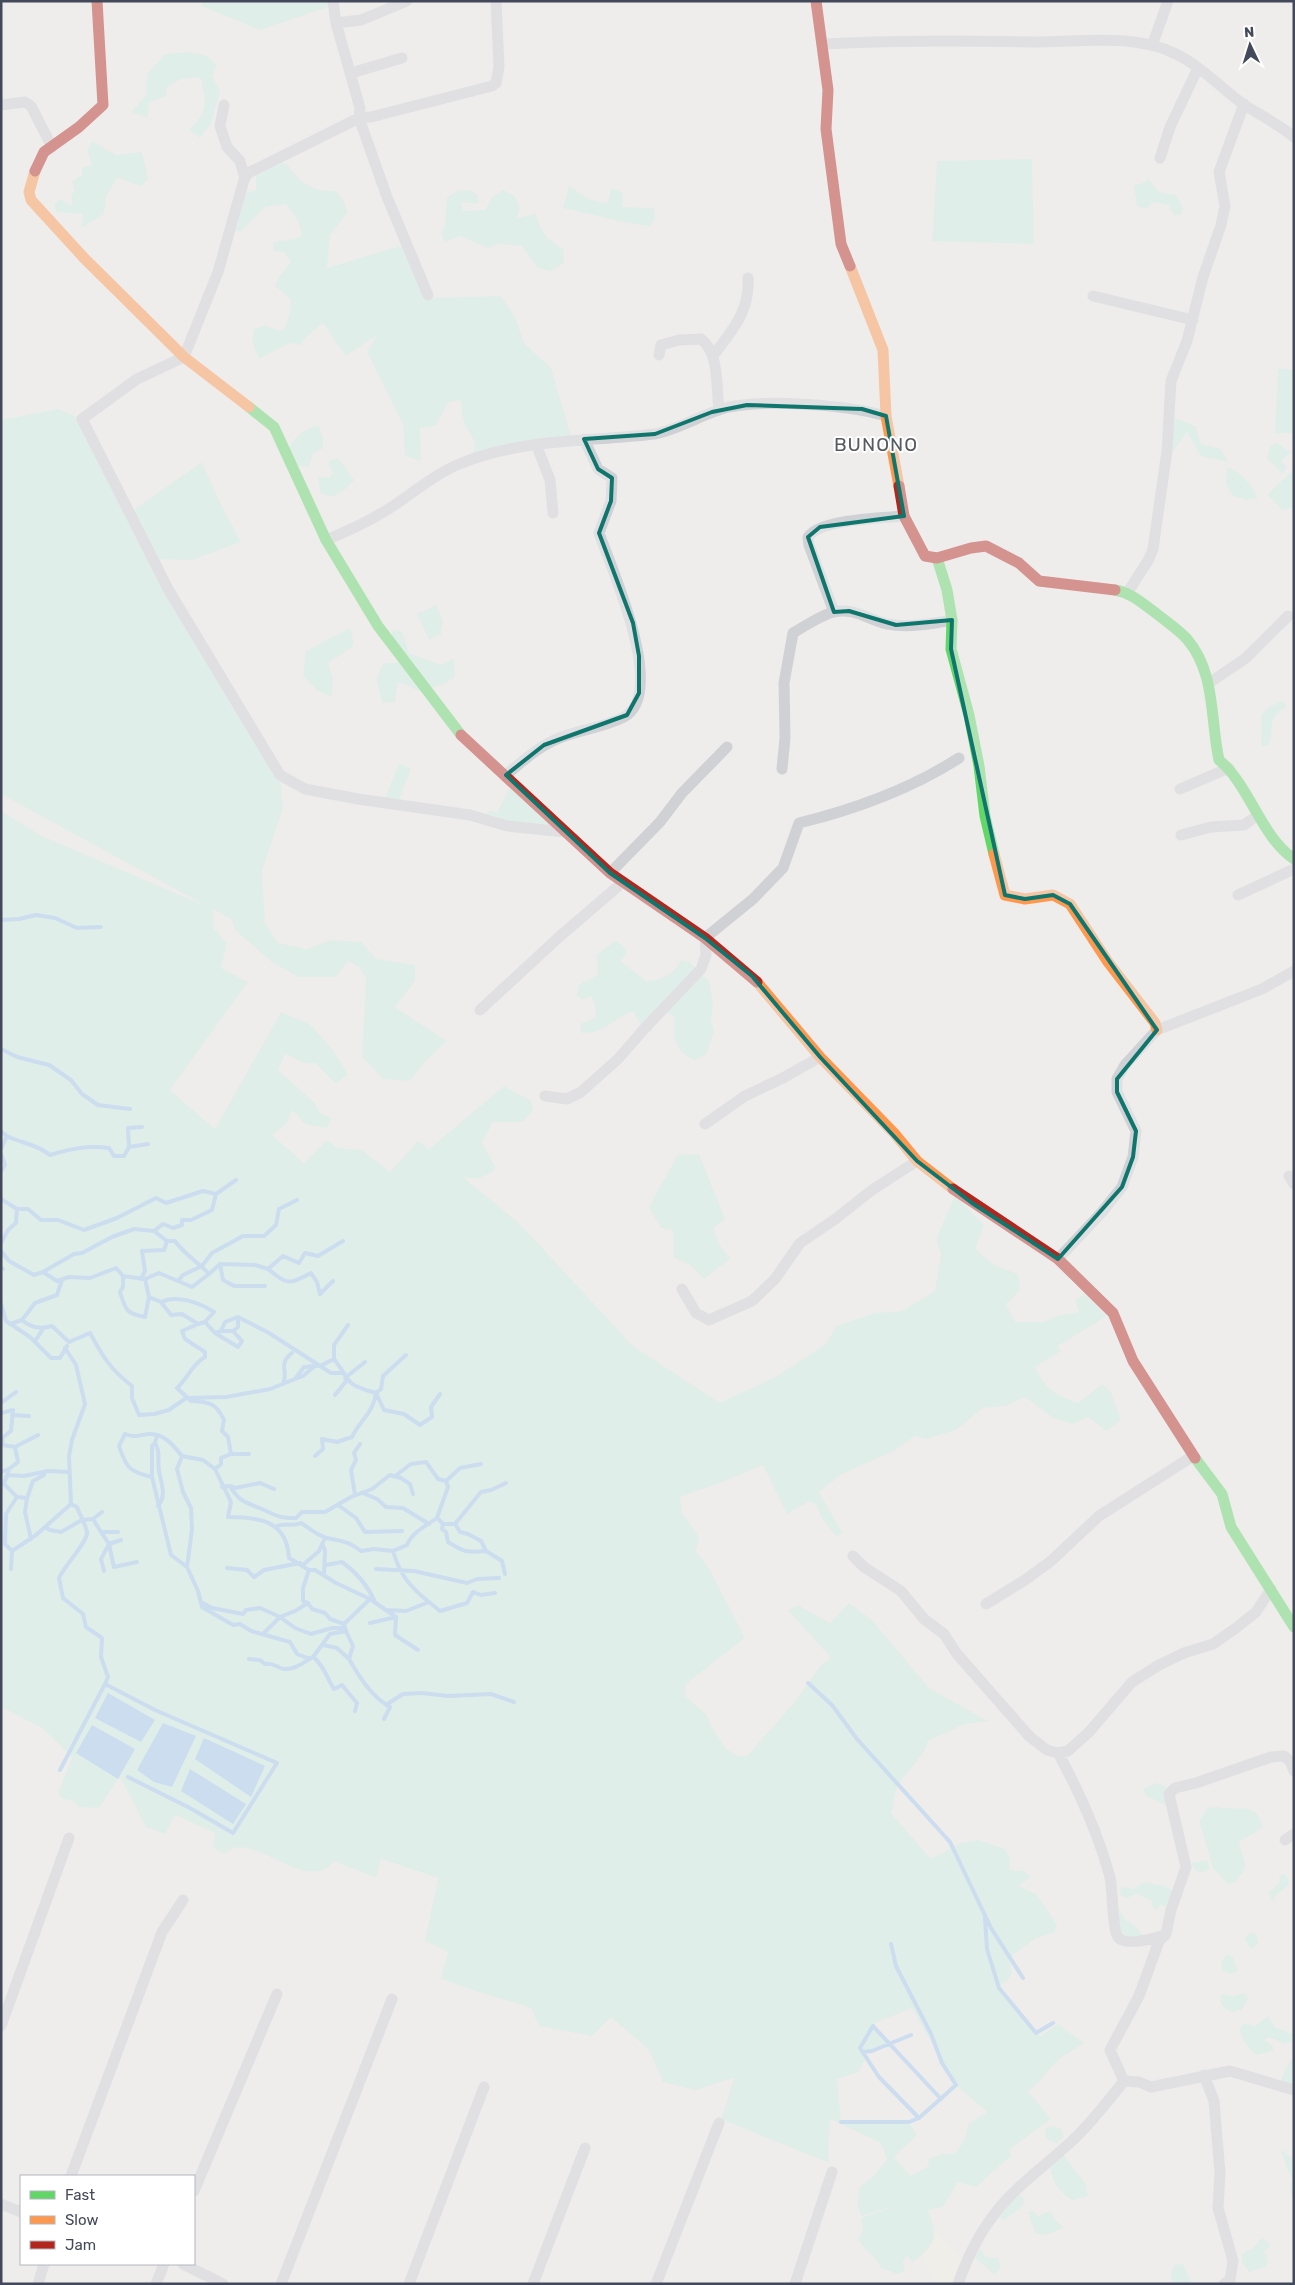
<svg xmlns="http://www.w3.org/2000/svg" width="1295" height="2285" viewBox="0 0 1295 2285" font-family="Rubik,sans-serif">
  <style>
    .green { fill: #cfefe4; fill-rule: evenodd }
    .sand { fill: #f0efe2 }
    .water { fill: #a0c9f0 }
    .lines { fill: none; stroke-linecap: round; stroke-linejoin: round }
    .stream { stroke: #a0c9f0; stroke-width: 4 }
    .street { stroke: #cfd1d5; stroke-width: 11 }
    .fast { stroke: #63d668; stroke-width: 11 }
    .slow { stroke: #ff974d; stroke-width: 11 }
    .jam { stroke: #b3261e; stroke-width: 11 }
    .marked { fill: none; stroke: #0f766e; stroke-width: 4; stroke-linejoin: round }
    .labels { text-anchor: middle; stroke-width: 4; stroke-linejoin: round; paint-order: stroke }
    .quarter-label { font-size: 19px; letter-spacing: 1px; fill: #585a61; stroke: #fff }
  </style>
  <rect width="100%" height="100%" fill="#eeedec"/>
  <path class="green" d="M202 1H333L334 5 260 30 201 6Z
    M190 52 207 56 217 65 212 76 220 91 211 124 200 138 189 130C208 113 207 101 200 77L181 79 167 87 166 96 150 102 147 118 131 112 146 95 147 74 165 54Z
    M92 141 116 155 142 152 148 179 141 186 117 178 106 197 104 214 81 228 83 214 56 212 54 204 60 199 73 206 71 196 74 191 72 181 82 175V168L92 165 87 151Z
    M1032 159 1034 244 932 241 937 161Z
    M286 163C301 183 310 191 336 191L344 201 348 212 330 235 327 268 410 243 427 298 501 296 515 317 524 343 551 368 572 440 472 459 475 443 464 423 460 400 449 402 435 426 420 428 421 461 405 456 403 425 367 352 378 334 346 356 323 323 305 338 301 345 290 343 259 359 252 341 254 329 265 326 283 331C289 321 290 311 291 300L275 286 279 276 291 262 284 252 274 251 273 242 295 239 302 235 298 221 286 204 265 207 241 231H236L244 193 256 190V168Z
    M1147 178 1159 192 1176 195 1183 208 1181 215H1173L1169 205 1154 202 1146 209 1137 206 1134 186 1145 182Z
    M569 186 589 199 607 204 611 188 623 193 622 207 654 208 655 219 650 226C620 223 592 214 563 208Z
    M469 190 478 195V204L461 202 463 211 486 210 490 199 503 190 514 195 520 208 517 218 536 214C541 231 547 241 563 248L564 263 551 271 538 268 522 246 498 244 488 248 460 236 445 242 441 235 445 224 447 197 457 191Z
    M1278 369H1291L1294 373V433H1275Z
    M58 409 82 419 129 513 202 462 220 503 241 542 192 560 153 559 280 775 283 808 262 871 265 923 278 943 307 949 331 940 362 942 376 959 415 965V981L395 1007 447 1041 427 1060 410 1081 383 1079 362 1057 366 978 359 967 348 961 336 977H298L272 962 235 930 231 919 213 909 214 928 227 944 221 968 248 982 170 1090 215 1129 281 1012 311 1025 333 1050 348 1074 336 1084 315 1063H304L285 1054 278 1070 315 1103 320 1113 332 1118 327 1128 305 1124 292 1110 287 1123 272 1135 304 1163 327 1140 337 1148 362 1150 390 1172 418 1141 429 1149 504 1086 531 1101 533 1110 523 1122H493L482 1143 496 1168C485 1178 477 1180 463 1177L519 1223 633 1346 720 1403 777 1376 826 1344 836 1326 875 1313 902 1311 935 1291 941 1254 936 1239 955 1196 984 1225 975 1249 994 1265 1018 1274 1020 1291 1006 1304 1015 1322H1044L1056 1316 1079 1312 1075 1300 1084 1294 1107 1316 1058 1346 1061 1351 1035 1367C1046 1389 1055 1395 1078 1403L1102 1384 1111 1392 1121 1420 1106 1431 1088 1417 1073 1424 1053 1418 1025 1397 1006 1406 983 1408 956 1430 926 1439 915 1436 894 1451 842 1474 819 1492 843 1534 836 1536 824 1522 816 1504 808 1502 787 1514 763 1465 720 1483 680 1497 682 1513 699 1537 696 1551 710 1570 745 1638 686 1684 685 1696 707 1715 710 1724 726 1749 738 1756H747L793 1704 821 1665 831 1658 788 1610 798 1605 830 1623 849 1603 872 1620 929 1688 988 1721 965 1724 928 1741 924 1752 897 1786 891 1813 931 1859 961 1843 979 1840 1005 1849 1010 1858 1009 1870 1024 1871 1031 1877 1019 1886 1036 1894 1057 1924 1055 1932 1035 1939 1009 1958 1012 1973 1007 1981 998 1987 1040 2036 1058 2024 1084 2043C1074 2050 1060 2057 1052 2066 1044 2076 1039 2084 1028 2091L1051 2119 1009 2150 1011 2156 976 2187 958 2182 943 2207 928 2210C939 2236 935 2246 913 2262L907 2256 903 2262 905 2271 897 2274 881 2268C874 2253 864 2252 858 2238L863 2231 861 2218 895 2206 861 2216 857 2203 860 2186 873 2177 887 2159 881 2143 830 2119C830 2134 827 2148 829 2163L721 2119 734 2078 695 2090 663 2082 649 2050 611 2017 592 2036 539 2026 531 2008C501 1998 470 1991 441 1978L448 1952 425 1941 438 1878 381 1859 376 1878 334 1861C311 1893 261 1841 234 1848 231 1849 227 1852 224 1854L212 1847 215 1833 175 1815 165 1834 146 1827 121 1779H118L99 1808 79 1807 72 1800 63 1799 58 1794 72 1757 42 1728 1 1707V811L42 836 206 906 1 794V420ZM912 2008 927 2036 933 2039 942 2063 956 2085 987 2112 968 2124 965 2139 955 2154H942L928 2159 929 2166 911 2176 894 2157 917 2135 909 2122H841L837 2079 859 2072 866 2056 863 2053 872 2051 889 2043 873 2027V2024Z
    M1175 418 1195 426 1201 444 1221 449 1228 462 1201 456 1187 432 1172 453 1168 420Z
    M318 425 323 437V448L313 454 309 467 299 466 285 455C293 438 301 430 318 425Z
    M1277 443 1291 453 1281 461 1287 467 1282 474 1267 458 1270 446Z
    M338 458 354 480 347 488 333 497 320 493 318 477 329 478 333 473 328 464 330 460Z
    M1227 467C1243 472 1250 484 1258 498L1247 500 1233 496 1226 484Z
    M1294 469V508L1283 510 1267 495Z
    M436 605 443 621 441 634 429 640 417 614Z
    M350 628 354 643 351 648 328 663 333 678 332 697 318 691 303 676 306 651Z
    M393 630 402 631 409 653 441 665 454 658 455 677 442 685 418 691 408 685 398 682 395 702 382 703 376 679 383 663H400L387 646Z
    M1282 701 1287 706C1265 721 1276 723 1269 744L1262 747C1259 737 1263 726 1261 715L1269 707Z
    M399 763 411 769 397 805 383 803Z
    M511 785 552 825 485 820 489 810 497 813Z
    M616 940 625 948 627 953 621 961 646 981C663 980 673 975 681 960L689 962 709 981 713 1002 711 1019 714 1031 707 1053 695 1061C673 1049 673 1040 675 1016L662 1011 651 1032 645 1033 633 1011C612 1020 604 1034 581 1033L580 1024 596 1017 595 1004 591 996 582 1000 577 995 578 986C585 981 591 980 598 974L596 955Z
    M699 1154 725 1219 713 1228 720 1245 730 1259 704 1279 690 1265 674 1258 673 1230 661 1228 649 1208C657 1189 669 1173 677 1155Z
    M1156 1783C1170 1785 1172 1796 1173 1809 1162 1806 1158 1799 1146 1797L1143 1789Z
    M1218 1807C1239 1812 1256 1799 1263 1828L1239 1842 1246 1867 1236 1882 1228 1884 1213 1868 1199 1821 1207 1808Z
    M1207 1860 1210 1868 1207 1871 1199 1873 1194 1869 1191 1863Z
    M1285 1874 1289 1881V1885L1274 1897V1903L1268 1893 1280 1882 1279 1875Z
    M1144 1882 1165 1886 1175 1892 1170 1906 1160 1905 1157 1910 1152 1906V1901L1137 1894 1127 1898 1121 1896 1119 1889 1124 1887 1133 1889Z
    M1115 1903 1126 1920 1133 1924 1144 1936 1129 1944 1121 1930Z
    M1252 1932 1256 1934 1258 1944 1251 1949 1244 1938Z
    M1227 1954 1233 1957 1238 1971 1232 1974 1222 1971 1221 1963Z
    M1245 1993 1248 1999 1242 2009 1232 2012C1222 2008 1219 2005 1221 1994L1233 1996Z
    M1268 2016 1275 2027 1293 2034 1292 2041 1284 2044 1269 2037 1264 2040 1273 2046V2051L1255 2055 1244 2042 1239 2029 1244 2023 1255 2026Z
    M1290 2060H1294V2086L1284 2085 1281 2079Z
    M1051 2126 1061 2128 1064 2136 1058 2143 1049 2141 1045 2137V2129Z
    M1282 2150 1294 2159V2201L1289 2188 1292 2181 1281 2152Z
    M1063 2154 1085 2183 1088 2196 1073 2200C1058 2193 1052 2181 1050 2166Z
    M1018 2192 1024 2199 1023 2206 1004 2220 996 2216Z
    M1033 2211 1038 2216 1050 2211 1057 2222 1064 2228C1053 2231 1047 2238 1035 2233L1028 2212Z
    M1262 2238 1269 2243 1270 2247 1264 2251 1268 2261 1266 2267 1249 2272 1242 2262V2254L1253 2248Z
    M980 2249 982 2250 986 2257 998 2258 1001 2267 995 2275 975 2258Z
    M1183 2264 1192 2284H1172L1171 2272 1174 2265Z"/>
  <path class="sand" d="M934 2229 964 2261 955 2284H935L922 2255 934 2242Z"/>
  <path class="water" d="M108 1693 155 1720 141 1742 95 1718Z
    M163 1723 196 1736 172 1787 154 1782 137 1770Z
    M92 1725 135 1749 118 1779 76 1753Z
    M204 1738 265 1766 251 1797 195 1759Z
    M190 1769 246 1804 233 1824 181 1791Z"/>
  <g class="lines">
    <path class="stream" d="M1 920 19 919 36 915 55 918 77 928 101 927
      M1 1049 17 1057 49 1065 71 1080 82 1094 98 1105 130 1109
      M1 1131C9 1142 36 1142 50 1155 70 1149 88 1145 109 1148L114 1156H124L129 1147 148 1144
      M129 1147 128 1128 142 1127
      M1 1149 7 1136
      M1 1154 5 1165 1 1171
      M1 1199 17 1209
      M154 1231 163 1224 173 1228 182 1225V1220H191L212 1210 216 1194 236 1180
      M1 1243 8 1230 16 1223 17 1209H28L41 1220H58L84 1230 117 1218 156 1198 166 1203 203 1191 216 1194
      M1 1251 9 1261 34 1275 43 1272 57 1281 69 1277 90 1278 116 1268 123 1276 145 1279 149 1297 161 1302 171 1315 182 1314 198 1324 182 1331 185 1339 205 1352V1357C192 1364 188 1378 177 1388L191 1401C210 1402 216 1403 224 1420L222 1431 228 1437 231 1454
      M220 1264 223 1280 234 1286H265
      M1 1268 3 1269
      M268 1269C288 1286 289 1284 311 1273L317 1282 320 1294 333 1281
      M43 1272 74 1254 82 1253 112 1237 134 1229 154 1231 167 1241H175C184 1254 198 1262 209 1274L220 1264 255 1265 268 1269 283 1256 299 1263 305 1253 318 1256 343 1241
      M123 1276V1287L120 1292C126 1310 125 1313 145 1317L149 1297
      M141 1279 145 1271 142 1251 164 1250 167 1241
      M145 1279 159 1273 178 1281 183 1275 202 1266 212 1253 243 1236H264L276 1225 279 1209 297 1200
      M178 1281 192 1287 209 1274
      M161 1302C177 1294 200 1303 214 1312L205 1322
      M1 1304 6 1321 30 1337 51 1358H60L67 1346
      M22 1320C31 1328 42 1329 52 1326L69 1342 90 1333C103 1357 110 1369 132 1386V1398L139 1415 154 1414 169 1410 186 1398 226 1397 270 1389 295 1379 304 1367 322 1365 334 1359V1345L348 1325
      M10 1324 22 1320 35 1303 57 1295 62 1280
      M198 1324 205 1322 215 1333 221 1331 225 1322 238 1317 269 1333 331 1373H342
      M221 1331H233L238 1327V1317
      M215 1333 238 1347 242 1341 233 1331
      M35 1341 43 1329
      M334 1359C352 1382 343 1384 376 1393L384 1410 404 1414 420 1425 432 1417 431 1407 440 1394
      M345 1378 365 1362
      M295 1379 303 1376 316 1365
      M283 1384C289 1370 277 1365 292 1353
      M335 1395 347 1380
      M1 1403 16 1392
      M1 1413 13 1410 11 1431 2 1438 3 1445 15 1447 18 1462 9 1469 4 1484 17 1497 6 1514 5 1544 12 1551 11 1569
      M12 1415 29 1416
      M157 1436 155 1443 152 1446V1477L171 1555 187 1567
      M155 1443C161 1452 157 1461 159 1471 161 1482 167 1497 158 1506
      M15 1447 38 1435
      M182 1456 177 1469 183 1492 191 1508 192 1530 187 1567 198 1591 202 1607 233 1625 240 1624 251 1631 290 1642 297 1654 310 1659
      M315 1456 323 1449 322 1439 337 1442 352 1437C360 1420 374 1412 376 1393L381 1389 383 1376 406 1355
      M215 1469 221 1464V1458L231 1454H249
      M1 1472 9 1469
      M7 1475 24 1476 48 1471 69 1472
      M395 1476 411 1464 426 1462 438 1479 446 1481
      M152 1477C130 1472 126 1468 119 1446L125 1434C135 1438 139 1435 149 1434 164 1433 174 1446 182 1456L203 1460 215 1469 231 1502 228 1517C260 1517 287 1521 289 1558L309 1570 303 1588V1601L308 1603 312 1609 325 1613 330 1619 344 1624 346 1631 330 1634 313 1657C323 1664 327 1678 334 1689L342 1685 357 1703 355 1711
      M446 1481 460 1468 481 1464
      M231 1486 235 1488 260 1483 274 1489
      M222 1487 230 1486C240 1503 246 1502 262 1509 277 1516 279 1518 296 1518L302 1512H325L351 1497 372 1489 390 1475 401 1478 410 1484 413 1494
      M363 1493 377 1499 386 1507 403 1508 429 1524
      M355 1495 351 1470 356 1460 354 1453 360 1444
      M17 1497 27 1498 25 1512 31 1539
      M27 1498 33 1481 44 1475
      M71 1504 77 1507C79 1514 87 1526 87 1533 86 1544 65 1565 59 1578L63 1598 83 1614 86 1627 102 1638 101 1657 108 1677 105 1684 155 1710 277 1763 233 1833 190 1808 128 1777
      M338 1505 356 1518 365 1532 402 1531
      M437 1518 448 1487 446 1481
      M93 1519 101 1532H118
      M443 1524 442 1529 446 1532 448 1542C464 1552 467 1553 486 1551
      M455 1524 460 1532 468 1534 481 1541 486 1551 502 1561 505 1574
      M45 1527 50 1530 61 1532 82 1520 93 1519 102 1512
      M275 1527C284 1522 292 1527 301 1523 309 1528 318 1536 327 1538 340 1541 349 1541 361 1551L374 1549 393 1551C400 1575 410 1587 429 1602L406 1611 386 1610
      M101 1532 109 1544 121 1540
      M109 1544 114 1567 137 1562
      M322 1544 325 1550 324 1575
      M12 1551 36 1535 71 1504 69 1456 72 1440 85 1404 76 1365 65 1348
      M393 1551 407 1545C412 1532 426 1526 437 1518L443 1524H455L481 1492 491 1490 506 1483
      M303 1565 319 1551 325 1538
      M326 1565 342 1562C356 1572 368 1586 375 1602
      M227 1568 247 1570 254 1577 264 1570 300 1563
      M376 1569 414 1571 467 1583 477 1579 499 1578
      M309 1570H315L336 1583 370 1599 396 1617 395 1635 418 1650
      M104 1571 101 1559 109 1544
      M201 1602 212 1608 243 1614 246 1610 260 1608 280 1617 295 1628 311 1634 332 1628H345
      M429 1602 440 1611 467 1603 473 1592 481 1595 495 1593
      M370 1623 396 1617
      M344 1624 370 1599
      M346 1631 353 1646 349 1659C360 1678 371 1696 390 1707L384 1719
      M263 1634 280 1617 295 1611 308 1603
      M323 1645 337 1648 349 1659
      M249 1659 260 1660 265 1664C273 1662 277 1668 284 1669 294 1670 303 1663 311 1658
      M808 1683 832 1705 857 1739 950 1842 991 1928 1023 1978
      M386 1705 403 1694 422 1693 448 1696 491 1694 514 1702
      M60 1770 105 1684
      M985 1918 987 1949 999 1988 1036 2033 1053 2023
      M863 2052 872 2051 911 2035
      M919 2118 879 2077 860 2048 873 2026 941 2099
      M841 2122H909L919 2118 956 2085 942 2063 931 2034 896 1966 891 1944"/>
    <path class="street" d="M333 1 336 23 360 108 359 118 248 173 244 180 218 272 184 357 137 379 82 419 168 589 280 775 305 789 358 799 470 815 507 826 565 832
      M336 23 361 20 407 1
      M823 44C894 40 964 41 1035 42 1081 42 1133 33 1176 54 1201 66 1221 88 1243 104 1260 115 1278 124 1294 137
      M1152 46 1168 1
      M351 73 402 58
      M1 105 25 102 31 106 52 147
      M224 105 220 126 227 147 240 161 245 178
      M1160 158 1170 127 1198 68
      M428 295 387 197 359 118 371 117 492 86 496 83 499 67 496 1
      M1093 296 1193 320
      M659 355 661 345 679 340 701 339C720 353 716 389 719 410
      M713 356C732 330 750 312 748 278
      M536 444 550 480 553 513
      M326 540C348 531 370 521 390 508 412 494 433 475 457 465 520 438 587 442 654 434 679 430 703 413 729 407 769 399 847 405 886 416
      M1128 592 1149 559 1153 549 1167 451 1171 381 1187 341 1203 277 1221 225 1225 206 1219 172 1244 104
      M834 612 809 545 808 537C820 519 882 518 904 516
      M1209 683 1246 658 1288 616
      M782 769 785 738 784 683 793 633C805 626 821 615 834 612 853 607 869 620 887 624 908 628 931 624 952 620
      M506 775C524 760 540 745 562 737 583 729 605 727 624 717 668 693 611 567 599 533L611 501 612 478 598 469 584 439
      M1180 789 1229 768
      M1181 835 1211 827 1244 825 1258 815
      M610 873 660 822 682 793 727 747
      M1238 895 1294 869
      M480 1010 558 938 623 882
      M545 1096 567 1099 581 1092 618 1059 645 1028 701 969 706 955 705 938 753 899 783 868 799 823C856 809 909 790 959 758
      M705 1124 745 1096 783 1078 820 1057
      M1289 1176 1294 1184
      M1058 1259 1102 1212 1122 1187 1133 1157 1136 1131 1117 1092V1079L1125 1065 1157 1030 1262 989 1294 971
      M682 1289 696 1313 709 1320 752 1301 775 1279 800 1243 834 1220 872 1190 917 1161
      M853 1556 864 1567 901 1591 924 1619 944 1634 957 1654 1030 1737 1047 1750 1058 1753 1068 1751 1089 1732 1132 1682 1159 1665 1184 1653 1213 1644 1236 1628 1256 1612 1271 1589
      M986 1604 1025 1580 1051 1561 1099 1516 1193 1456
      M1058 1753C1080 1793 1098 1833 1110 1877 1113 1890 1112 1929 1118 1937 1125 1947 1155 1938 1165 1935
      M1285 1840 1294 1834
      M1 2026 69 1838
      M1204 2075 1214 2101 1220 2173 1218 2208 1233 2261 1230 2280 1224 2284
      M1124 2081 1110 2050 1139 1996 1159 1941 1166 1934 1171 1910 1186 1867 1169 1794 1175 1788 1196 1783 1271 1757 1284 1756 1290 1761 1294 1771
      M71 2176 162 1932 183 1900
      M194 2191 277 1994
      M1 2204 21 2212
      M183 2264 223 2284
      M38 2284 44 2264
      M156 2284 164 2264
      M281 2284 392 1999
      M409 2284 484 2087
      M533 2284 585 2148
      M656 2284 719 2123
      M795 2284 832 2172
      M958 2284C970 2249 989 2215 1016 2190 1035 2172 1055 2157 1074 2139 1092 2122 1108 2101 1124 2081L1139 2082 1151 2087 1230 2071 1294 2090"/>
    <path class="fast" d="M249 407 274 427 326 540 378 626 461 735
      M937 558 947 590 952 620 951 649 969 715 979 766 985 816 994 854
      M1115 590C1132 593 1143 604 1157 614 1167 622 1179 630 1187 639 1216 673 1210 719 1219 760 1249 784 1261 837 1294 859
      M1195 1458 1222 1494 1231 1527 1294 1627"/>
    <path class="slow" d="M35 171 29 192 31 200 84 258 184 357 249 407
      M850 266 883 350 886 416 899 486
      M994 854 1005 895 1025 899 1053 895 1070 904 1108 962 1155 1023 1157 1030
      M757 982 820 1057 894 1133 917 1161 953 1189"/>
    <path class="jam" d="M816 1 828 90 826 129 841 244 850 266
      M35 171 44 152 79 127 103 105 97 1
      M899 486 904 516 925 556 937 558 971 548 986 546 1019 563 1039 581 1115 590
      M461 735 610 873 705 938 757 982
      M953 1189 1058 1259 1113 1313 1133 1361 1195 1458"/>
  </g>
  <path d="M0 0H1295V2285H0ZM747 405 862 409 886 416 904 516 820 527 808 537 834 612 849 611 896 625 952 620 951 649 1005 895 1025 899 1053 895 1070 904 1157 1030 1117 1079V1092L1136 1131 1133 1157 1122 1187 1058 1259 972 1203 917 1161 820 1057 752 976 705 938 610 873 506 775 544 745 627 715 639 693V656L633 623 599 533 611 501 612 478 598 469 584 439 655 434 712 412Z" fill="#eeedec" fill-opacity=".55" fill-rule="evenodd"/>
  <path class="marked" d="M747 405 862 409 886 416 904 516 820 527 808 537 834 612 849 611 896 625 952 620 951 649 1005 895 1025 899 1053 895 1070 904 1157 1030 1117 1079V1092L1136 1131 1133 1157 1122 1187 1058 1259 972 1203 917 1161 820 1057 752 976 705 938 610 873 506 775 544 745 627 715 639 693V656L633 623 599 533 611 501 612 478 598 469 584 439 655 434 712 412Z"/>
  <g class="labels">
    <g class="quarter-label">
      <text x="876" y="451">BUNONO</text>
    </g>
  </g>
  <rect width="1295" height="2285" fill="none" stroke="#43495a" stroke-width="5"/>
  <rect x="20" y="2175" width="175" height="90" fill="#ffffff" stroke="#b4b6bd"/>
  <rect x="30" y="2191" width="25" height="8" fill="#63d668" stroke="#b4b6bd"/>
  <text x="65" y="2200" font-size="15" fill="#43495a">Fast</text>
  <rect x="30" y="2216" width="25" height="8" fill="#ff974d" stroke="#b4b6bd"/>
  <text x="65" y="2225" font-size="15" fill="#43495a">Slow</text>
  <rect x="30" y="2241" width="25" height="8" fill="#b3261e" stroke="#b4b6bd"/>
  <text x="65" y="2250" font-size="15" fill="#43495a">Jam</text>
  <g transform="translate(1250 45) rotate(356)" stroke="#ffffff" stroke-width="4" paint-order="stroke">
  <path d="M0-4L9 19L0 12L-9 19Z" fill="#43495a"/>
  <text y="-8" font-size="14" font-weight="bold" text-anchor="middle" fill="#43495a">N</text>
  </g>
</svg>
